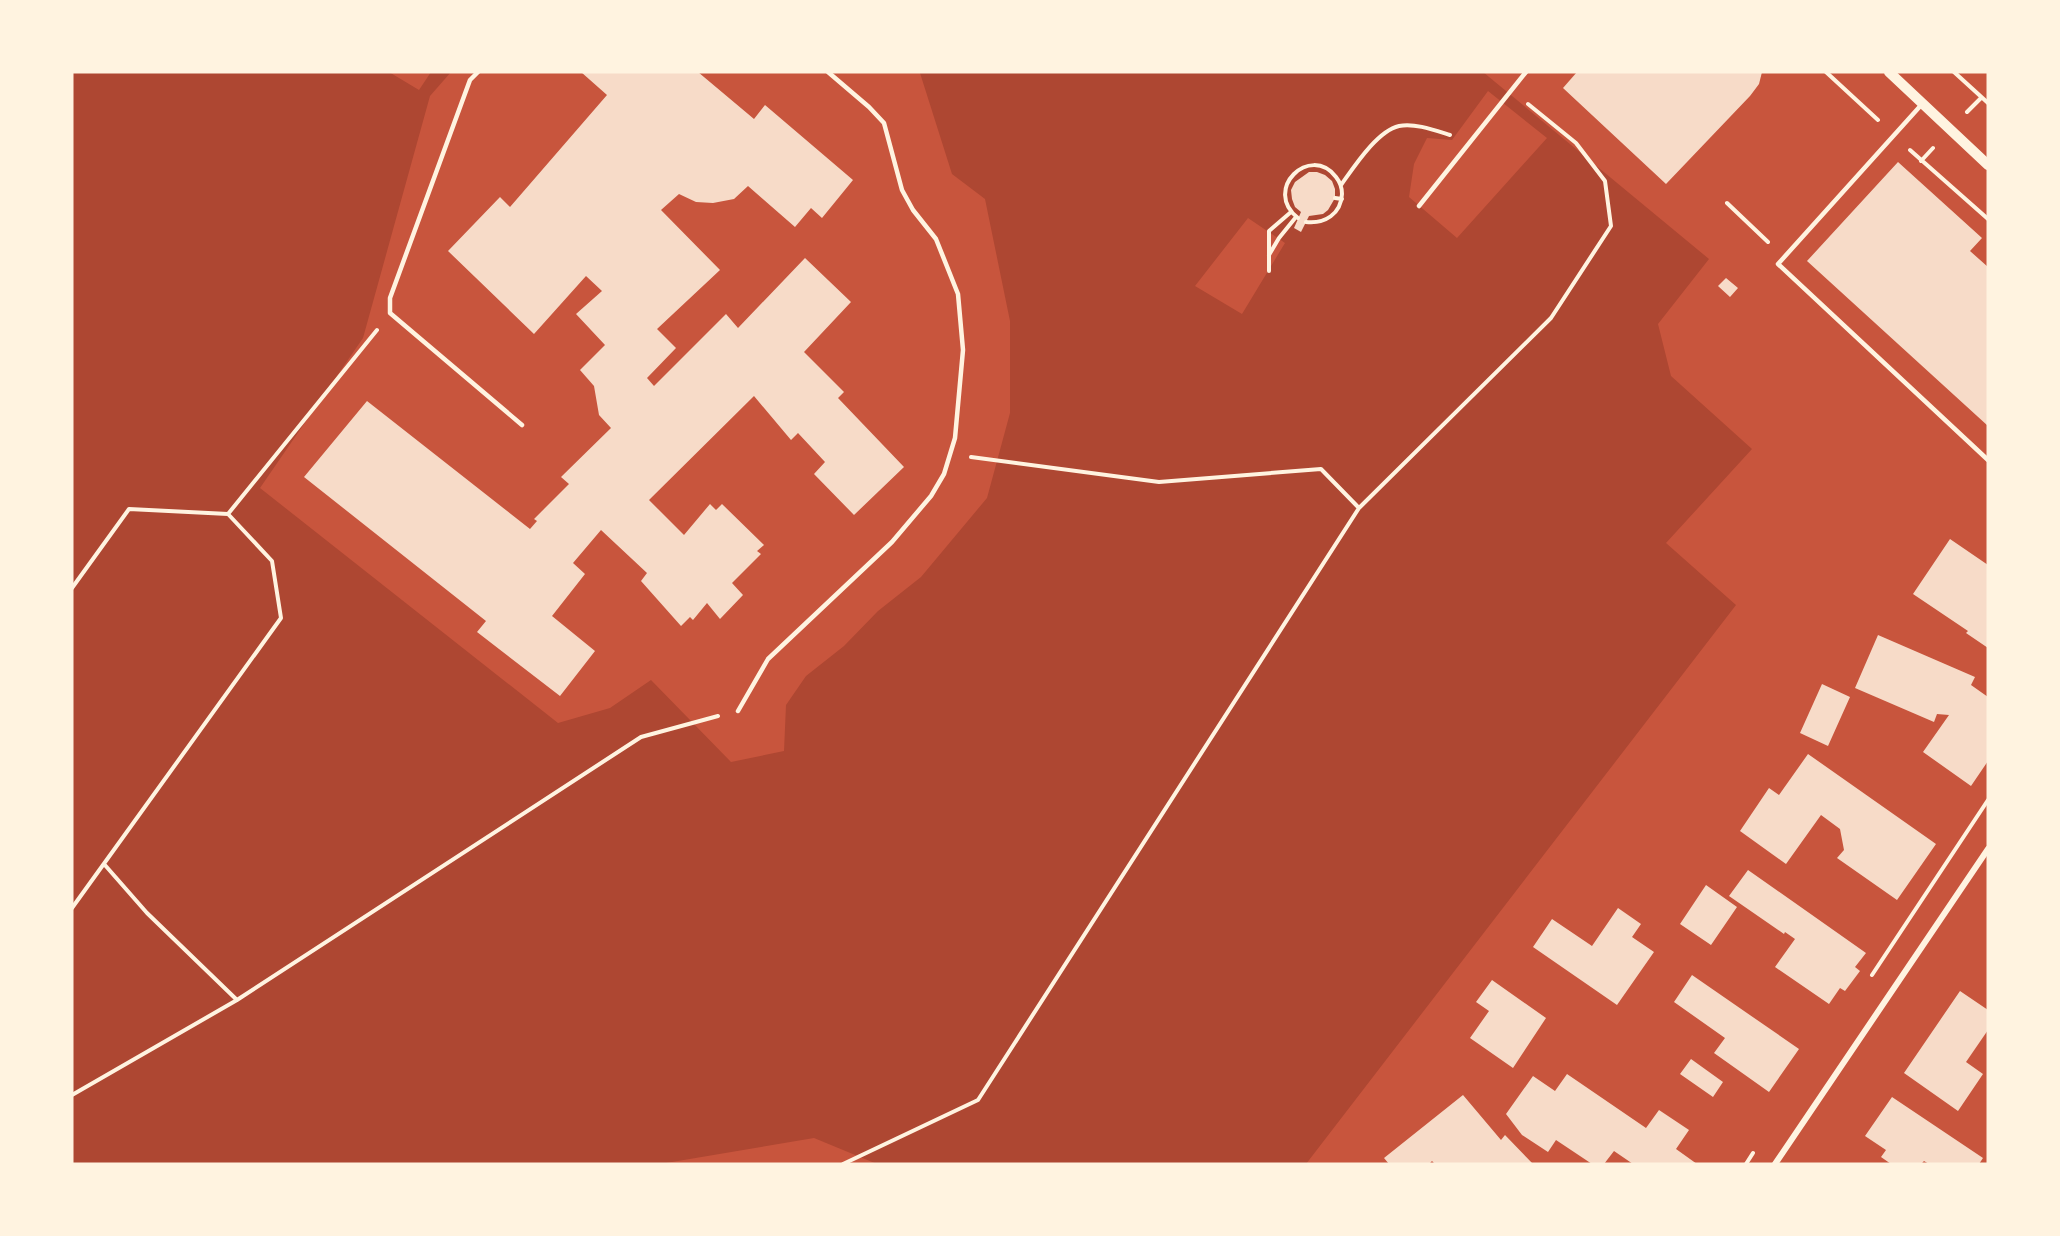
<svg xmlns="http://www.w3.org/2000/svg" width="2060" height="1236" viewBox="0 0 2060 1236" font-family="'PT Sans',sans-serif">
  <style>
    .green { fill: #ae4732; fill-rule: evenodd }
    .building { fill: #f7dbc8 }
    .lines { fill: none; stroke-linecap: round; stroke-linejoin: round }
    .path { stroke: #fff3e0; stroke-width: 4 }
    .service { stroke: #fff3e0; stroke-width: 4.5 }
    .minor { stroke: #fff3e0; stroke-width: 6 }
    .tertiary { stroke: #fff3e0; stroke-width: 10 }
  </style>
  <rect width="100%" height="100%" fill="#c8553d"/>
  <path class="green" d="M72 72H389L419 90 431 72H451L430 96 363 338 260 488 558 723 610 708 651 680 731 762 784 751 786 705 806 676 844 646 878 611 921 577 987 498 1010 413V321L985 199 952 174 920 73 921 72H1483L1709 259 1658 324 1671 376 1752 449 1666 543 1736 605 1306 1164H877L814 1138 660 1164H72ZM1488 91 1547 138 1457 238 1409 197 1414 164 1427 138 1452 140ZM1248 218 1285 243 1242 314 1195 286Z"/>
  <path class="building" d="M581 72H698L754 119 765 105 853 180 822 218 811 208 795 227 748 186 734 199 713 203 696 202 679 194 661 210 720 270 657 329 676 348 647 378 654 386 726 314 738 328 805 258 851 302 804 352 844 392 838 398 904 467 854 515 814 474 825 462 798 433 791 440 754 396 649 500 684 535 710 504 716 510 722 504 764 545 757 551 761 554 732 583 743 595 720 619 707 603 693 620 690 617 681 626 641 581 647 573 601 530 573 563 585 574 552 616 595 651 560 696 477 632 486 621 304 477 367 401 530 529 537 521 534 519 569 484 561 477 611 428 599 415 594 386 580 370 605 345 576 314 602 291 586 276 534 334 448 251 500 197 510 207 607 95Z
    M1577 72H1762L1759 84 1750 96 1666 184 1563 88Z
    M1898 162 1982 238 1970 251 1988 267V426L1807 261Z
    M1309 172H1317L1325 175 1332 181 1335 189V198L1328 210 1323 214 1309 216 1301 232 1294 228 1301 212 1295 207 1292 199 1291 190 1295 182Z
    M1726 278 1738 288 1730 297 1718 286Z
    M1950 539 1988 565V648L1966 633 1968 631 1913 594Z
    M1878 635 1975 677 1971 685 1988 697V761L1971 786 1923 752 1949 715 1937 714 1934 722 1855 688Z
    M1822 684 1850 697 1828 746 1800 733Z
    M1808 754 1936 844 1897 900 1837 858 1844 850 1840 829 1821 815 1786 864 1740 831 1769 788 1779 795Z
    M1748 870 1866 953 1855 967 1860 971 1845 991 1840 988 1829 1004 1775 967 1795 939 1785 932 1784 934 1729 896Z
    M1706 885 1737 907 1711 945 1680 924Z
    M1618 908 1641 924 1632 937 1654 952 1617 1005 1533 947 1552 919 1592 946Z
    M1692 975 1799 1049 1769 1092 1714 1053 1725 1038 1674 1002Z
    M1492 980 1546 1018 1513 1068 1470 1038 1489 1011 1476 1002Z
    M1960 991 1988 1010V1030L1966 1062 1983 1074 1958 1111 1904 1073Z
    M1691 1059 1723 1082 1713 1097 1680 1074Z
    M1567 1074 1646 1128 1659 1110 1689 1130 1676 1149 1697 1164H1633L1614 1151 1604 1164H1592L1556 1140 1548 1152 1522 1135 1506 1114 1533 1076 1555 1091Z
    M1463 1095 1501 1140 1505 1135 1533 1164H1435L1432 1161 1429 1164H1389L1384 1158Z
    M1892 1097 1983 1158 1979 1164H1929L1924 1161 1921 1164H1891L1881 1157 1886 1150 1865 1136Z"/>
  <g class="lines">
    <path class="path" d="M1826 72 1878 120
      M1954 72 1988 103
      M1967 112 1981 98
      M1910 150 1988 219
      M1921 161 1933 148
      M1341 185C1354 167 1377 131 1399 126 1415 123 1434 130 1450 135
      M1335 198 1342 199
      M1727 203 1768 242
      M1298 218C1262 190 1310 143 1336 177 1340 182 1342 186 1342 194 1341 214 1325 224 1306 222
      M1269 255 1279 238 1296 217
      M1269 271V231L1291 212
      M971 457 1159 482 1321 469 1359 508
      M228 514 377 330
      M72 588 129 509 228 514 272 561 281 618 72 908
      M104 864 147 913 237 1000
      M1872 975 1988 800
      M72 1095 237 1000 641 737 718 716
      M843 1164 978 1100 1359 508 1551 318 1611 226 1605 181 1576 143 1528 104
      M1746 1164 1753 1153"/>
    <path class="service" d="M478 72 470 80 390 298V313L522 425
      M1923 103 1778 264 1988 460
      M1419 206 1526 72
      M738 711 768 659 892 542 931 496 944 474 955 438 963 350 958 294 936 239 913 210 902 190 884 123 869 107 828 72"/>
    <path class="minor" d="M1775 1164 1988 849"/>
    <path class="tertiary" d="M1889 72 1988 165"/>
  </g>
  <rect width="2060" height="1236" fill="none" stroke="#fff3e0" stroke-width="147"/>
</svg>
